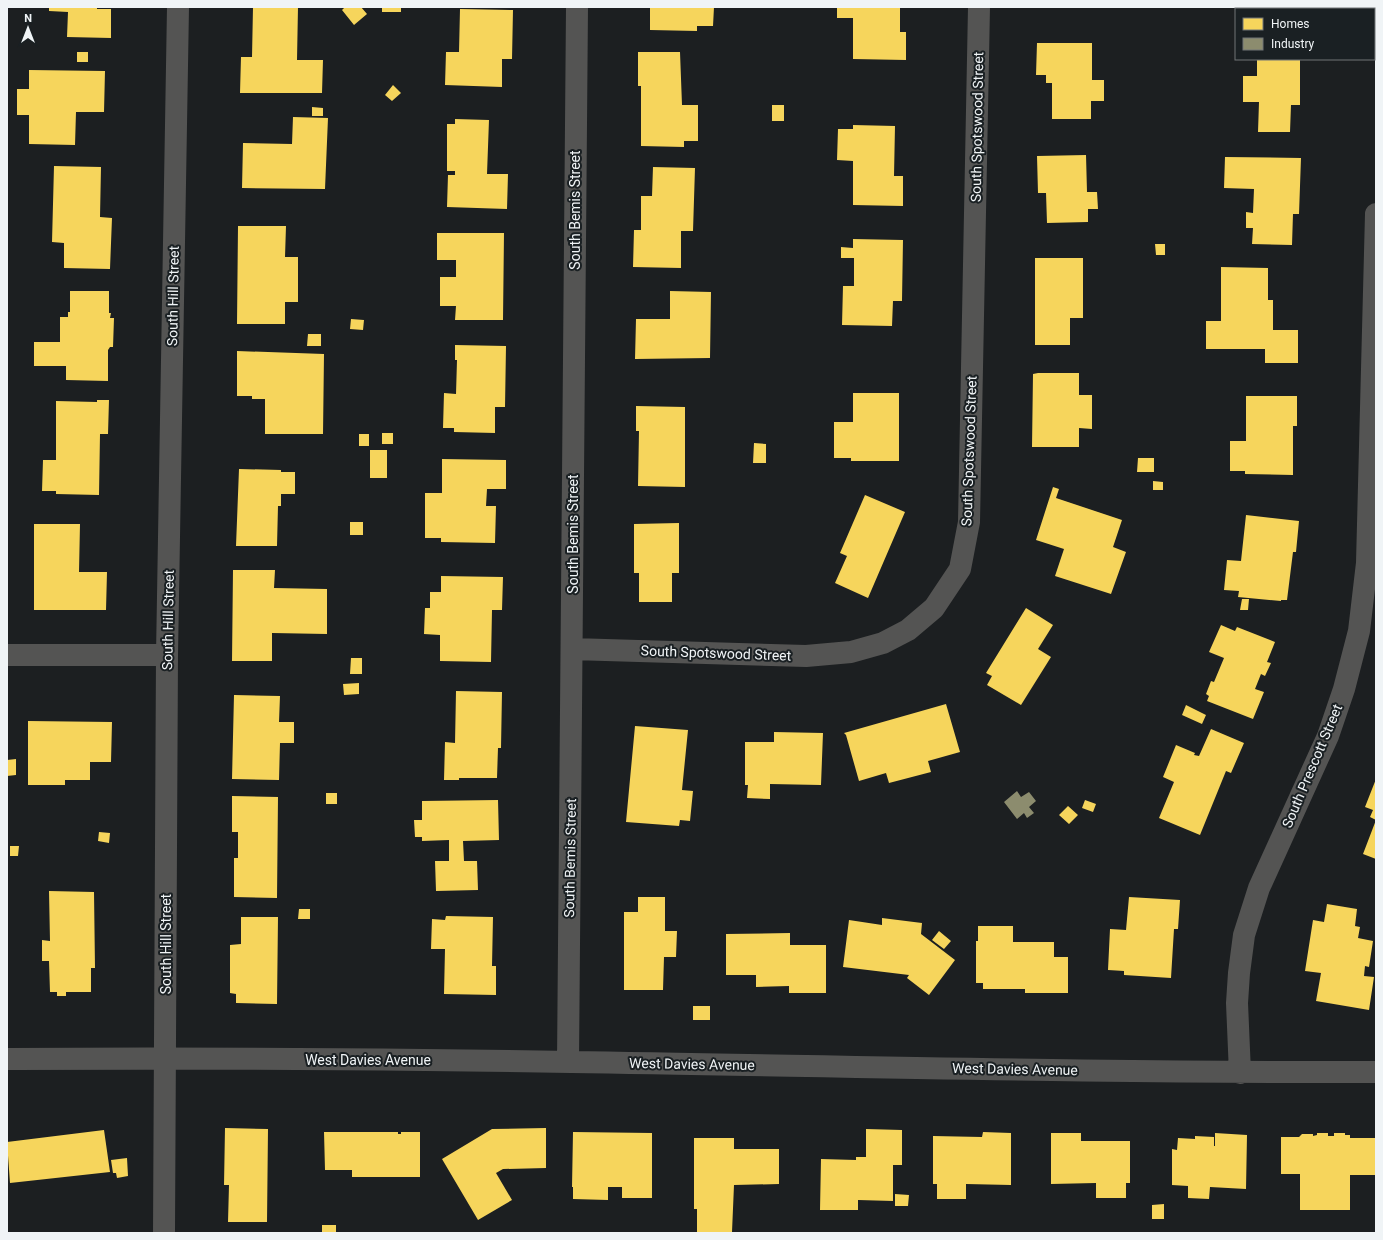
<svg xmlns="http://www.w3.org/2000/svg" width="1383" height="1240" viewBox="0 0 1383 1240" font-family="Roboto,sans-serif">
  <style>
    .homes { fill: #f6d55c }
    .industry { fill: #8c8c6e }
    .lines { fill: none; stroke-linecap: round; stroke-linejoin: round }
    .minor { stroke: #545453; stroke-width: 22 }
    .labels { text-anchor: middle; stroke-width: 4; stroke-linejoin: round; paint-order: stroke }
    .street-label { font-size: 14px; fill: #f0f4f6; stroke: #1a2023 }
  </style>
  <rect width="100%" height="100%" fill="#1c1f21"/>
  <path class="homes" d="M49 7H97V9H111V38L67 37 68 12 49 11Z
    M253 7H298L297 60H323L322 93H240L241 57H252Z
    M345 7H361L367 14 354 25 342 10Z
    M382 7H401V12H382Z
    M650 7H714L713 26H697V31L650 30Z
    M837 7H900V32H906V60L853 59V18H837Z
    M460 9 513 10 512 59H502V87L445 85 446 52H459Z
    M1037 43H1092V80H1104V101H1091V119H1052V83H1046V75H1036Z
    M77 52H88V62H77Z
    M638 52H680L682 105H698V141H684V147L641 146V86H638Z
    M1257 59H1300V105H1291L1290 132H1258L1259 102H1243V76H1257Z
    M29 70 105 71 104 112H76L75 145 29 144V115H17V89H29Z
    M393 85 401 93 392 101 385 95Z
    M772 105H784V121H772Z
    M312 107 323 108V116H312Z
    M293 117 328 118 325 189 242 188 243 143 292 144Z
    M455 119 489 120 487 174H508L507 209 447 207 448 175H455V171H447V124H455Z
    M853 125 895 126 894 176H903V206L853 205V161L837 160 838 129H853Z
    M1086 155 1087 192H1097L1098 209H1088V222L1047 223 1046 193H1038L1037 156Z
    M1225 157 1301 158 1299 214H1293L1292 245 1252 244 1253 228H1246V212L1253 213 1254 189 1224 188Z
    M54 166 101 167 100 217 112 218 110 269 64 268V243L52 242Z
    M653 167 695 168 693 231H681V268L633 267 634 230H641V196H652Z
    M238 226H286L285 257H298V302H285V324H237Z
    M437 233H504L503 320H455L456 306H440V277H456V260H437Z
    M853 239 903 240 902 301H893L892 326 842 325 843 286H854V258H841V247L853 248Z
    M1155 244H1165V255H1156Z
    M1035 258H1083V318H1070V345H1035Z
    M1221 267 1268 268V300H1273V330H1298V363H1265V349H1206V321H1221Z
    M70 291H109V313H111L110 318H114L113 347H110L108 350V381L66 380V366H34V342H60V317H68V312H70Z
    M670 291 711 292 710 358 635 359 636 319H670Z
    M351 319 364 320 363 330 350 329Z
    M308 334H321V346H307Z
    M455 345 506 346 505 407H495V433L454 432V428H443L444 393 456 394 457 360H455Z
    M237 351 324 354 323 434H265V399H252V396H237Z
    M1038 373H1079V395H1092V429L1079 428V447H1032L1033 374Z
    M853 393H899V461H851V458H834V422H853Z
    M1246 396H1297V426H1293V475L1245 474V471H1230V441H1246Z
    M97 400H109L108 434H100L99 495 56 494V491H42L43 460H56V401L97 402Z
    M636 406 685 407V487L638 486 639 431H636Z
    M382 433H393V444H382Z
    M359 434H369V446H359Z
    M754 443 766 444V463H753Z
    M370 450H387V478H370Z
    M1138 458H1154V472H1137Z
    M442 459 506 460V489H487L486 506H496L495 543 441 542V538H425V493H442Z
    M239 469 281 470V472H295V494H281V506H278L277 546H236Z
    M1153 481 1163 482V490H1153Z
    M1053 487 1059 489 1056 498 1122 520 1113 547 1126 552 1111 594 1055 576 1064 549 1036 540Z
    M865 495 905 512 868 598 835 583 847 556 840 553Z
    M1246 515 1299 521 1296 552H1293L1287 600H1281V601L1238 597 1239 591 1224 590 1227 560 1241 561Z
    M350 522H363V535H350Z
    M679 523V573H672V602H639V573H634V524Z
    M34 524H80L79 572H107L106 610H34Z
    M233 570H275L274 588 327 589V634L272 633V661H232Z
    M441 576 503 577 502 610H492L491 662 440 661V635L424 634 425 608H430V592H441Z
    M1242 599H1249L1248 610H1240Z
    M1026 608 1053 625 1038 649 1051 657 1021 705 987 685 992 676 986 673Z
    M1221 625 1235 631 1237 627 1275 642 1267 662 1271 663 1265 676 1261 674 1255 689 1264 692 1253 719 1207 701 1209 696 1206 694 1211 681 1214 682 1224 658 1209 652Z
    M351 658H362V674H350Z
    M359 683V694L344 695 343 684Z
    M456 691 502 692 501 748H498L497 778H459V780H444L445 742 455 743Z
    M234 695 280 696 279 722H294V743H280L279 780 232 779Z
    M946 704 960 752 928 761 931 772 889 783 886 773 859 781 846 735 844 733Z
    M1186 705 1206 715 1202 724 1182 715Z
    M28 721 112 722 111 762H90V780H65V785H28Z
    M635 726 688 730 682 790 693 791 690 821 680 820 679 826 626 822Z
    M1211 729 1244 743 1231 773 1226 771 1200 835 1159 818 1174 782 1163 777 1176 745 1195 753 1194 755 1199 756Z
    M774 732 823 733 821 785 770 784V799L747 798 748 785H745V742H774Z
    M16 759V775L7 776V760Z
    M1376 779V820L1370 817 1373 810 1365 807Z
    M326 793H337V804H326Z
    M232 796 278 797 277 898 234 897V858H238V832H232Z
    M498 800 499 840 463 841 464 861H477L478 890 436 891 435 861H449V840L422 841V837H415L414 820H422V801Z
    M1085 800 1096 804 1093 812 1082 808Z
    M1068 806 1078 815 1069 824 1059 815Z
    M1376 820V859L1363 854Z
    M99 832 110 833 109 843 98 841Z
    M10 846H19L18 856H10Z
    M49 891 94 892 95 968H91V992H66V996H57V992H50L49 961H42V940L50 941Z
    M638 897H665V931H677L676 957H664L663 990H624V912H638Z
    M1129 897 1180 900 1178 929H1174L1171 978 1124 975V971L1108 970 1110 929 1126 930Z
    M1327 904 1357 909 1355 926 1360 927 1358 938 1373 941 1369 967 1365 966 1364 976 1374 977 1369 1010 1316 1001 1321 973 1305 971 1313 920 1324 922Z
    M299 909H310V919H298Z
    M446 916 493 917 492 966H496V995L444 994 445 949H431L432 919 445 920Z
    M241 917H278L277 1004 236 1003V994L230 993V945L241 944Z
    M882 918 922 923 921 934 955 960 929 995 907 978 909 975 843 967 849 920 882 925Z
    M978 926H1013V942H1054V957H1068V993H1025V989H983V983H976V941H978Z
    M939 931 951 941 944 949 932 940Z
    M790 933V945H826V993H789V986L756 987V975H726V934Z
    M693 1006H710V1020H693Z
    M225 1128 268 1129 267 1222H228L229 1185H224Z
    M546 1128V1168L503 1169 496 1173 512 1200 478 1220 442 1159 492 1129Z
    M866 1129 902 1130V1165H893V1201L858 1200V1210H820L821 1159 856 1160V1157H866Z
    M104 1130 110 1172 10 1183 7 1142Z
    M324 1132H398V1134H401V1132H420V1177H352V1170H325Z
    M573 1132 652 1133V1198H622V1187H608V1200L573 1199V1187H572Z
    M983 1132 1011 1133V1185L966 1184V1199H937V1184H933V1136L982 1137Z
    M1051 1133H1081V1141H1130V1183H1126V1198H1096V1183L1051 1184Z
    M1215 1133 1247 1135 1246 1189 1210 1187 1209 1199 1188 1198V1186L1172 1185V1149L1177 1150 1178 1138 1195 1139V1136L1214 1137V1146H1215Z
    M1317 1133H1328V1136H1334V1133H1345V1135H1350V1138H1376V1175H1350V1210H1300V1174H1281V1137H1299L1302 1134H1313V1136L1317 1135Z
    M694 1138H734V1149H779V1184L734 1185 732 1232H697V1209H694Z
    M127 1158 128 1176 117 1178 116 1173H113L111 1160Z
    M895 1194 909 1195 908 1206H895Z
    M1164 1204V1219H1152V1205Z
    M322 1225H336V1233H322Z"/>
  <path class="industry" d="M1017 791 1021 797 1029 792 1036 801 1029 807 1034 813 1027 818 1024 813 1017 819 1004 802Z"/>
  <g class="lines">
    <path class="minor" d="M572 649 806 656 851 652 883 643 908 630 934 608 960 569 969 522 979 7
      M7 655H167
      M7 1059C195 1058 383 1059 571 1062 839 1066 1108 1073 1376 1072
      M568 1062 577 7
      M1240 1073 1237 1003 1239 973 1244 935 1259 888 1328 736 1344 689 1359 631 1367 563 1376 214
      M164 1233 167 655 178 7"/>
  </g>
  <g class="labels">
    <g class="street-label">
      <text transform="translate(977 127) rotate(-89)" y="5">South Spotswood Street</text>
      <text transform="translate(575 210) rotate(-90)" y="5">South Bemis Street</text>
      <text transform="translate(173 296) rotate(-89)" y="5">South Hill Street</text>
      <text transform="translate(969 451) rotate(-88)" y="5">South Spotswood Street</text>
      <text transform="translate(573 534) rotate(-90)" y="5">South Bemis Street</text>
      <text transform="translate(168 620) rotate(-89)" y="5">South Hill Street</text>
      <text transform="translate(716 653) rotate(2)" y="5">South Spotswood Street</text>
      <text transform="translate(1312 766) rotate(-67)" y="5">South Prescott Street</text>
      <text transform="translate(570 858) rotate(-89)" y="5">South Bemis Street</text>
      <text transform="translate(166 944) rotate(-90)" y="5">South Hill Street</text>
      <text x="368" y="1065">West Davies Avenue</text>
      <text transform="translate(692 1064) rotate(1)" y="5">West Davies Avenue</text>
      <text transform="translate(1015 1069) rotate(1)" y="5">West Davies Avenue</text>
    </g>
  </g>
  <rect width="1383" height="1240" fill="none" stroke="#f0f4f6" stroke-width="16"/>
  <rect x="1235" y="8" width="140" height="52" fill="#1a2023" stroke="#707577"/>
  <rect x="1243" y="18" width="20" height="12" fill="#f6d55c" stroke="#707577"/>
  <text x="1271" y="28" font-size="12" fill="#f0f4f6">Homes</text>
  <rect x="1243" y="38" width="20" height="12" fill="#8c8c6e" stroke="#707577"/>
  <text x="1271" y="48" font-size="12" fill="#f0f4f6">Industry</text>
  <g transform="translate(28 28)" stroke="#1a2023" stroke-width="3" paint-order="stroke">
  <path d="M0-3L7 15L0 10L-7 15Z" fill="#f0f4f6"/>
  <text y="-6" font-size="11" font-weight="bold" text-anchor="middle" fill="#f0f4f6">N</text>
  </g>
</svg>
